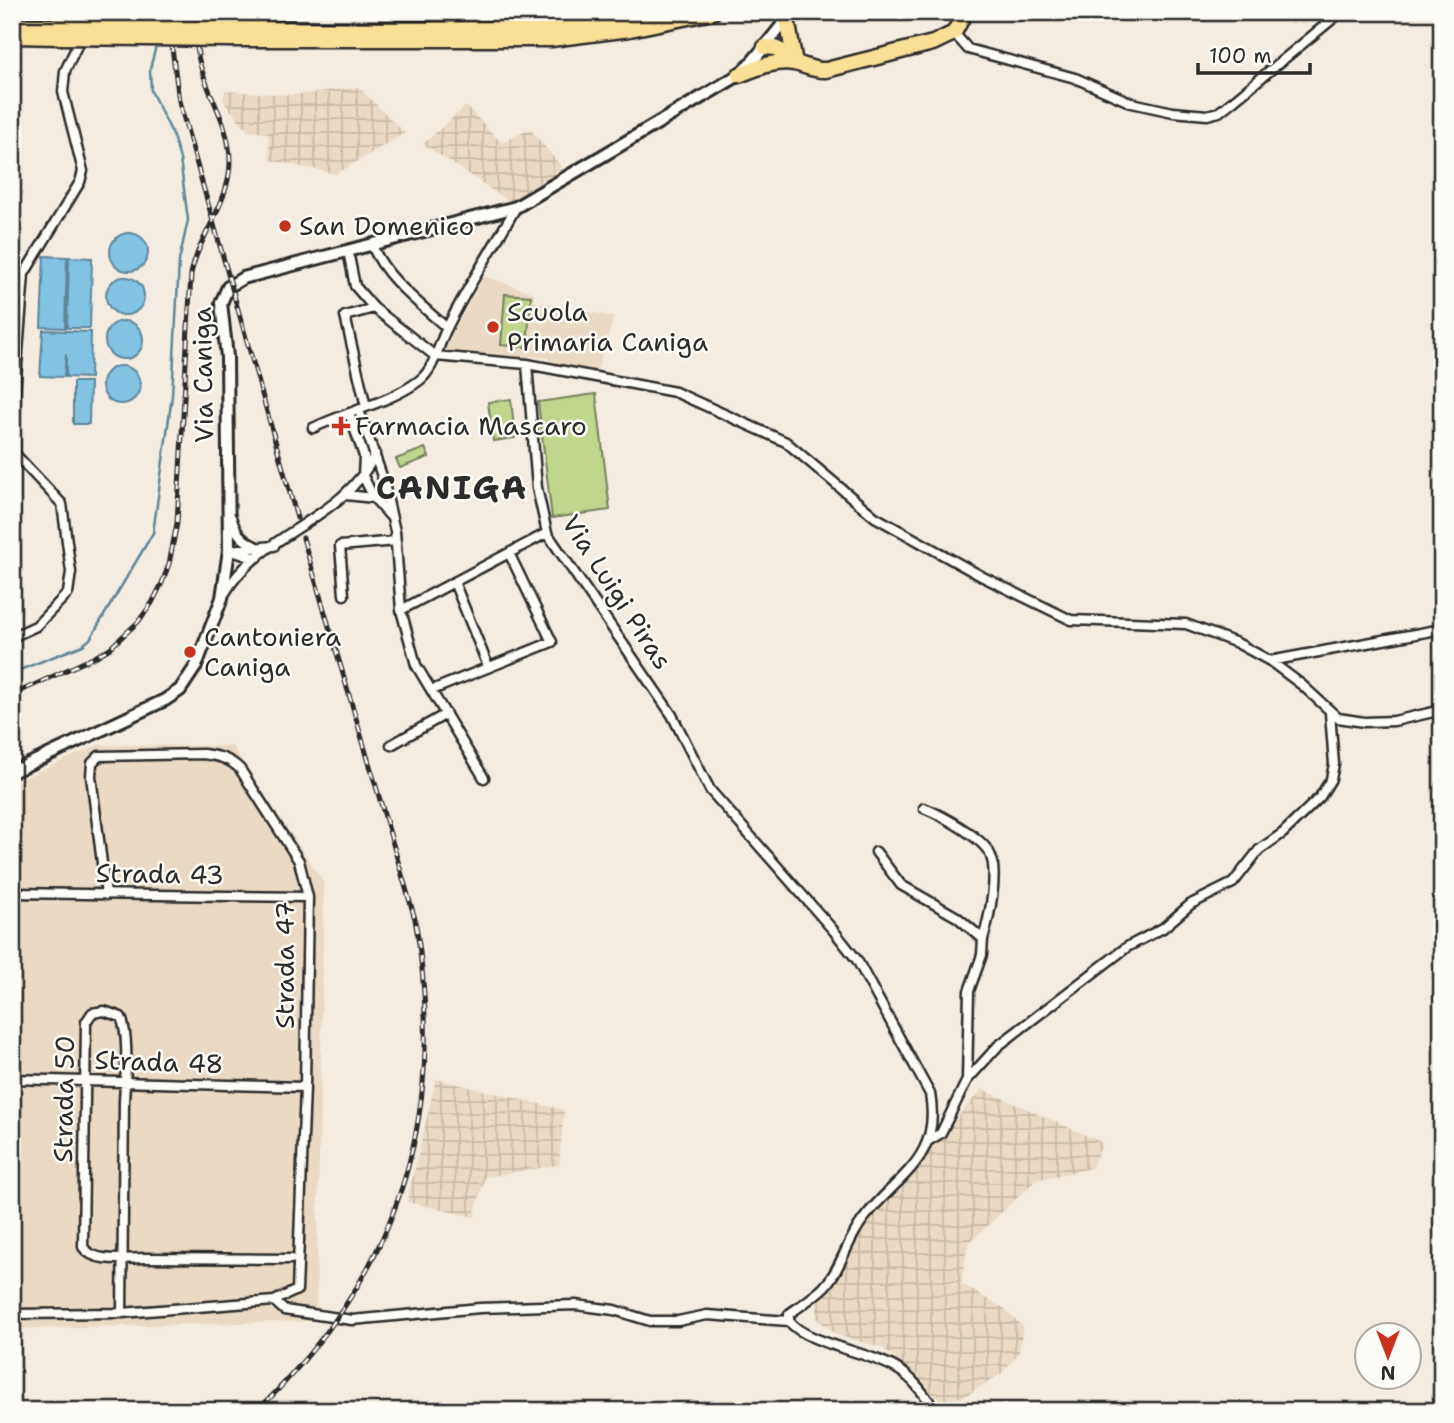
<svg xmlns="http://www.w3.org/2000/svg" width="1454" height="1423" viewBox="0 0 1454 1423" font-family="'Shantell Sans',sans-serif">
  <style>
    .built { fill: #ead9c4 }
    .industrial { fill: url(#industrial-grid) }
    .green { fill: #bfd68c; stroke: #75805c; stroke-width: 2 }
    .water { fill: #82c2e3; stroke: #5f8699; stroke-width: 2 }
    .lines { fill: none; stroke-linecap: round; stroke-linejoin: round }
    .stream { stroke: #5f8699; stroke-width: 2.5 }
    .street-casing { stroke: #2b2b2b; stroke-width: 13 }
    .secondary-casing { stroke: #2b2b2b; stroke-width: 16 }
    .highway-casing { stroke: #2b2b2b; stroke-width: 19 }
    .street { stroke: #fdfcf7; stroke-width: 8 }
    .secondary { stroke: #fdfcf7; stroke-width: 10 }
    .highway { stroke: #fadf96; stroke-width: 14 }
    .rail-casing { stroke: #2b2b2b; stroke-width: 5 }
    .rail { stroke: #fdfcf7; stroke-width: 2.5; stroke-dasharray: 8; stroke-linecap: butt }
    .highway-bridge-casing { stroke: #2b2b2b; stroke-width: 19; stroke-linecap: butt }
    .highway-bridge { stroke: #fadf96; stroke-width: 14 }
    .poi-dot { fill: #c8321e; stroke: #fdfcf7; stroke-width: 2.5 }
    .labels { text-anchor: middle; stroke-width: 5; stroke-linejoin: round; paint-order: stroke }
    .poi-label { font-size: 26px; fill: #2b2b2b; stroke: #fdfcf7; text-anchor: start }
    .street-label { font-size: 26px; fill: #2b2b2b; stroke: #fdfcf7 }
    .district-label { font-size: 33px; font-weight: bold; letter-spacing: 2px; fill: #2b2b2b; stroke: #fdfcf7 }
  </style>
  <defs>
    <pattern id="industrial-grid" width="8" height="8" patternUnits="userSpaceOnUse" patternTransform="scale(1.75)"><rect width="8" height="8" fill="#ead9c4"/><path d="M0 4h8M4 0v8" fill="none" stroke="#c9baa9"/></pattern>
  </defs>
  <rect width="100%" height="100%" fill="#f4ece0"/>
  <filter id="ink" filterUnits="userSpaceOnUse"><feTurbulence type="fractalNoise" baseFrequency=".0143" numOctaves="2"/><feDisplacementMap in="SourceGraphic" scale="14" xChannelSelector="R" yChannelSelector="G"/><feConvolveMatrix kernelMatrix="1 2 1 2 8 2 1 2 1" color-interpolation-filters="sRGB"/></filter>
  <g filter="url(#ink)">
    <path class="built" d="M484 276 534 293V301L614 317 597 371 552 366 548 358 530 356 529 360 441 353Z
      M98 745 232 746 324 883 316 1321 12 1329V783Z"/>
    <path class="industrial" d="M358 87 405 133 336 174 270 160 268 133 248 131 223 101 225 91 293 95Z
      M466 106 502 143 530 129 564 170 510 202 423 144Z
      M436 1079 564 1110 559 1165 485 1177 474 1217 407 1202Z
      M982 1089 1103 1143 1091 1168 1036 1180 968 1244 961 1284 1005 1309 1023 1327 1019 1353 1001 1374 967 1395 943 1403 883 1348 837 1335 816 1318 818 1302 833 1287 851 1248 869 1219Z"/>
    <path class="green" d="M505 294 531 296 527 347 501 345Z
      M596 394 610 510 552 518 538 402Z
      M511 399 515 438 493 441 488 402Z
      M425 448 429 457 400 468 396 459Z"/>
    <path class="water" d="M110 252a19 19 0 1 1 38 0a19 19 0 1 1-38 0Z
      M44 256 67 257 65 328 41 327Z
      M69 257 92 258 90 328H67Z
      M106 296a19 19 0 1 1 38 0a19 19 0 1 1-38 0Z
      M105 340a19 19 0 1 1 38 0a19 19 0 1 1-38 0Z
      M43 330 91 332 90 378 66 377V354L64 377 40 376Z
      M102 385a19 19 0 1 1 38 0a19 19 0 1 1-38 0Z
      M73 382H90L89 424H73Z"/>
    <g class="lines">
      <path class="stream" d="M161 21 163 12
        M12 673 83 645 90 639 153 533 172 396 179 261 188 220 180 159 172 133 151 91 150 69 157 42"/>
      <g class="street-casing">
        <path id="street" d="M954 33 968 49 1075 78 1132 103 1173 112 1207 115 1219 112 1233 101 1341 12
          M372 245C385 278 420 304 447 328
          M348 251 355 286 374 308 435 356 527 364 675 392 786 442 875 517 983 577 1071 620 1186 624 1237 643 1270 661 1442 629
          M527 364 537 488 547 533 672 715 710 790 834 931 857 960 930 1094C942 1161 895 1176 862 1221 847 1241 841 1269 824 1287 814 1297 800 1306 789 1314V1321
          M366 407 345 316 374 308
          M359 410 383 479 390 510 395 531 401 610 416 665 484 778
          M349 413 364 456 363 476 374 498
          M313 428C345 412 392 402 420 380 435 368 438 345 447 328 467 287 494 247 516 207
          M346 495 374 498 390 516
          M231 517C236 532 240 539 255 546
          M229 550 274 546
          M229 550 247 556 258 557
          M454 582 488 666
          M225 593C259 533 345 520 375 454
          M344 595 340 546 396 541
          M401 610 547 533
          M12 637 36 626 68 593 71 572 62 504 14 453 15 392 24 274 80 182 83 171 63 92 65 71 93 12
          M1270 661 1302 685 1338 718 1364 722 1394 721 1442 710
          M432 690 552 642 509 553
          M391 745 446 714
          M924 808C941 815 982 837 990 854 999 873 989 919 983 939
          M876 852 901 885 957 917 983 939 982 955 969 991 967 1080
          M12 893 308 897
          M12 1079 305 1087
          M928 1141 941 1133 967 1080 998 1046 1127 947 1163 928 1191 904 1233 883 1259 850 1283 833 1320 797 1331 779 1334 764 1330 713
          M274 1301 284 1310 352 1320 480 1308 576 1305 614 1310 650 1321H678L707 1315 789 1321
          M122 1313C123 1243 123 1172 124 1102 125 1077 130 1039 121 1017L104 1011 92 1013 86 1022 83 1247C94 1264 127 1258 146 1258L291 1259
          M12 1314 122 1313 274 1301 297 1290 305 1087 308 897 299 861 240 769C229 758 218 756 203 754L99 756 92 763 91 776 106 895
          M789 1321C806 1344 872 1352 899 1370 915 1380 925 1396 936 1411"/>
      </g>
      <g class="secondary-casing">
        <path id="secondary" d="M12 772 165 700 180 690 196 666 222 598 229 550 227 357 221 303 228 287 243 278 516 207 739 75 752 62 788 18"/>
      </g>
      <g class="highway-casing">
        <path id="highway" d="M787 19 795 63
          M12 26H60
          M231 28C374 29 518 36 660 12
          M12 36 60 37
          M231 39H551L630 29 713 12
          M765 47 775 48 793 57
          M739 75C757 68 774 60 794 63 805 65 814 71 826 70L933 43 954 33 965 12"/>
      </g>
      <use href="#street" class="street"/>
      <use href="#secondary" class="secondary"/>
      <use href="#highway" class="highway"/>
      <g class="rail-casing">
        <path id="rail" d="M172 12 171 40 179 101 297 518
          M12 695 95 657 110 648 138 622 152 603 162 583 169 564 177 523 191 274C199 235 229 205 230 163 231 107 182 72 201 12
          M256 1411C276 1394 293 1373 310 1353 415 1227 443 1078 415 919L303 538"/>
      </g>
      <use href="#rail" class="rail"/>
      <g class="highway-bridge-casing">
        <path id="highway-bridge" d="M60 26 231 28
          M60 37 231 39"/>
      </g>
      <use href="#highway-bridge" class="highway-bridge"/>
    </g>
  </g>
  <g class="poi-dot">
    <circle cx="285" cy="226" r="7"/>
    <circle cx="493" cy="327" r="7"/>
    <path d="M337.5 415.5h7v7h7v7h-7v7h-7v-7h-7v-7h7z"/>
    <circle cx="190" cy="652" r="7"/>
  </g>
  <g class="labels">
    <g class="poi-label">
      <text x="299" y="235">San Domenico</text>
      <text x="507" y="321">Scuola<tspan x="507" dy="30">Primaria Caniga</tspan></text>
      <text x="355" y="435">Farmacia Mascaro</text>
      <text x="204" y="646">Cantoniera<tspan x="204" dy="30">Caniga</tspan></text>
    </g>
    <g class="street-label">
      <text transform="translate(203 375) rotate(-91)" y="9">Via Caniga</text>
      <text transform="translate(617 592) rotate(57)" y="9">Via Luigi Piras</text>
      <text transform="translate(160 874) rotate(1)" y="9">Strada 43</text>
      <text transform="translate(285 965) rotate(-90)" y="9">Strada 47</text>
      <text transform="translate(159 1062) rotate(2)" y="9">Strada 48</text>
      <text transform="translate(64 1099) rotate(-89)" y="9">Strada 50</text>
    </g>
    <g class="district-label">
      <text x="452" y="499">CANIGA</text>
    </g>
  </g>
  <rect width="1454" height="1423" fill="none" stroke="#fdfcf7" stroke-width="42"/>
  <rect x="21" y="21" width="1412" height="1381" fill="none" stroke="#2b2b2b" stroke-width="2.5" filter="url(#ink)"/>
  <g transform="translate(1388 1356) rotate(180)"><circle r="33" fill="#fdfcf7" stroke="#a9a8a5" stroke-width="2"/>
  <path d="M0-5L12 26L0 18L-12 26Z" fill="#c8321e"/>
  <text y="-10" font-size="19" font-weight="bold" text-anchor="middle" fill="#2b2b2b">N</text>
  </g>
  <path d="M1198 63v10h112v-10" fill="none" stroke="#2b2b2b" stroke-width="3.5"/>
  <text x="1209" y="63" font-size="21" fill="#2b2b2b" stroke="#fdfcf7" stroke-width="5" paint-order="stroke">100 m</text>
</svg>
